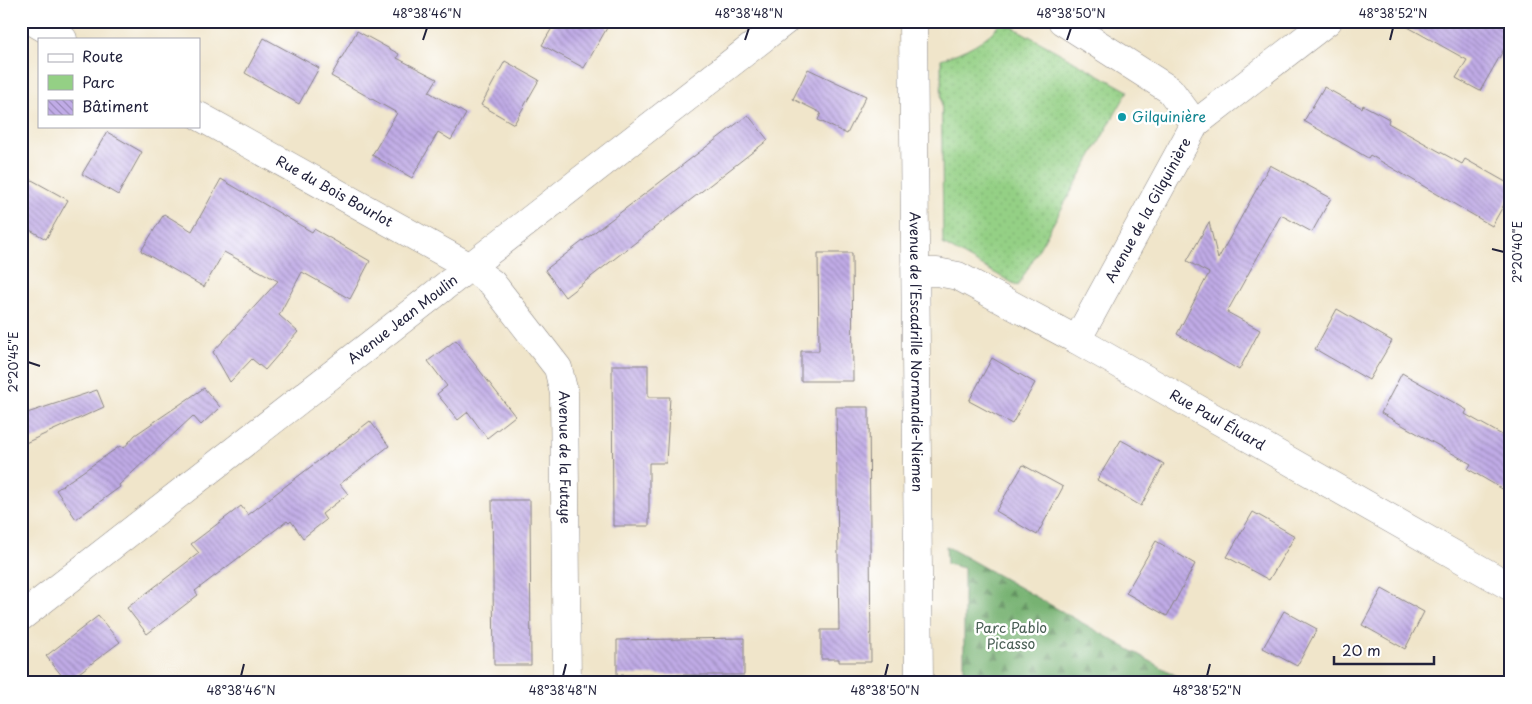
<svg xmlns="http://www.w3.org/2000/svg" width="1532" height="704" viewBox="0 0 1532 704" font-family="'Playpen Sans',sans-serif">
  <style>
    .green { fill: url(#green-dots); stroke: #5b7960 }
    .forest { fill: url(#forest-firs); stroke: #4c6a56 }
    .building { fill: url(#building-back-hatch) }
    .lines { fill: none; stroke-linecap: round; stroke-linejoin: round }
    .street-casing { stroke: #898482; stroke-width: 29 }
    .street { stroke: #fff; stroke-width: 28 }
    .ticks { fill: none; stroke: #22223b; stroke-width: 2 }
    .culture-dot { fill: #0f9aa8; stroke: #fff; stroke-width: 2 }
    .labels { text-anchor: middle; stroke-width: 5; stroke-linejoin: round; paint-order: stroke }
    .culture-label { font-size: 14px; fill: #0d838f; stroke: #fff; text-anchor: start }
    .street-label { font-size: 14px; fill: #22223b; stroke: #fff }
    .park-label { font-size: 14px; fill: #4a5f55; stroke: #fff }
    .neatline { fill: none; stroke: #22223b; stroke-width: 2 }
    .ticks-label { font-size: 12px; text-anchor: middle; fill: #22223b }
  </style>
  <defs>
    <pattern id="green-dots" width="8" height="8" patternUnits="userSpaceOnUse" patternTransform="scale(1.25)"><rect width="8" height="8" fill="#94d085"/><path d="M2 2h.1M6 6h.1" fill="none" stroke="#7fb274" stroke-width="1.8" stroke-linecap="round"/></pattern>
    <pattern id="forest-firs" width="22" height="20" patternUnits="userSpaceOnUse" patternTransform="scale(1.25)"><rect width="22" height="20" fill="#77b272"/><path d="M5 1l3.5 6h-7zM16 11l3.5 6h-7z" fill="#61905f"/></pattern>
    <pattern id="building-back-hatch" width="6" height="6" patternUnits="userSpaceOnUse" patternTransform="scale(1.25)"><rect width="6" height="6" fill="#c0abe6"/><path d="M-1 5l2 2M0 0l6 6M5-1l2 2" fill="none" stroke="#9c8bbc"/></pattern>
  </defs>
  <rect width="100%" height="100%" fill="#fff"/>
  <filter id="ink" filterUnits="userSpaceOnUse"><feTurbulence type="fractalNoise" baseFrequency=".02" numOctaves="2"/><feDisplacementMap in="SourceGraphic" scale="10" xChannelSelector="R" yChannelSelector="G"/><feConvolveMatrix kernelMatrix="1 2 1 2 8 2 1 2 1" color-interpolation-filters="sRGB"/></filter>
  <filter id="wash" filterUnits="userSpaceOnUse"><feTurbulence type="fractalNoise" baseFrequency=".0096" numOctaves="4" result="noise"/><feDisplacementMap in="SourceGraphic" scale="20" xChannelSelector="R" yChannelSelector="G"/><feGaussianBlur stdDeviation="1.12" result="paint"/><feColorMatrix in="noise" values="0 0 0 0 0 0 0 0 0 0 0 0 0 0 0 0 0 1.4 0 .05"/><feComposite in="paint" operator="in"/></filter>
  <g filter="url(#wash)">
    <rect width="100%" height="100%" fill="#f0e5ca"/>
    <path class="green" d="M1002 21 1128 91 1018 286 943 244 941 59C963 52 988 41 1002 21Z"/>
    <path class="forest" d="M946 546 1189 683H964V568L947 564Z"/>
    <g id="blocks">
      <path class="building" d="M556 21H611L584 68 542 45Z
        M1397 21H1495L1511 30V37L1480 91 1456 78 1467 60Z
        M357 31 399 54 397 58 437 79 429 92 466 114 451 140 438 132 412 178 372 155 397 113 331 76Z
        M264 38 319 68 299 104 245 73Z
        M505 61 539 80 514 124 481 105Z
        M808 69 866 96 847 134 818 120 821 113 793 99Z
        M1324 87 1362 108 1363 105 1389 119 1388 123 1462 164 1465 159 1511 185V192L1492 226 1370 155 1368 158 1304 121Z
        M748 115 768 140 565 297 545 270Z
        M107 132 142 152 118 195 82 174Z
        M1270 165 1331 198 1312 232 1281 215 1227 312 1260 330 1239 370 1177 334 1209 273 1187 261 1209 222 1218 259Z
        M21 174 68 200 46 239 21 225Z
        M221 179 312 232 314 229 370 261 350 299 302 272 279 315 298 332 265 370 252 359 230 382 213 352 278 281 224 252 204 287 141 251 164 214 192 231Z
        M818 253H852L853 381H801V351H819Z
        M1337 309 1392 341 1369 380 1315 349Z
        M456 340 515 416 487 438 468 412 458 420 437 394 447 386 428 361Z
        M992 358 1035 383 1012 424 969 401Z
        M612 365H648V397H670L666 463H649V526H613Z
        M1402 373 1467 410 1465 414 1511 440V494L1468 469 1471 464 1381 413Z
        M204 388 220 407 201 425 193 416 119 485 120 487 76 519 56 490 120 446 124 448 135 435Z
        M97 390 104 407 21 445V415Z
        M836 407H869L871 662H839V659H821V630H839Z
        M370 421 389 446 340 484 348 494 322 514 326 520 303 538 291 521 289 523 287 521 195 591 198 595 147 634 127 608 199 553 191 544 241 506 248 515Z
        M1121 440 1164 464 1141 506 1097 480Z
        M1023 465 1063 487 1037 535 996 511Z
        M492 500H530L531 665H494Z
        M1253 512 1295 536 1269 580 1227 557Z
        M1156 541 1195 564 1167 616 1126 593Z
        M1382 589 1424 612 1405 649 1362 625Z
        M1284 611 1317 629 1297 666 1263 648Z
        M98 616 120 642 67 682 46 656Z
        M744 638V675H617V640Z"/>
    </g>
  </g>
  <g filter="url(#ink)">
    <use href="#blocks" fill-opacity="0" stroke="#898482" stroke-width="1"/>
    <g class="lines">
      <g class="street-casing">
        <g id="street">
          <path d="M32 21 63 39"/>
          <path id="s1" d="M913 21 919 683"/>
          <path d="M1062 21 1170 90 1195 124"/>
          <path id="s2" d="M199 116 470 267 492 283 558 368 564 393 567 683"/>
          <path id="s3" d="M916 272H937L958 276 1077 340 1511 587"/>
          <path id="s4" d="M1077 340 1195 124 1328 21"/>
          <path id="s5" d="M21 617 785 21"/>
        </g>
      </g>
      <use href="#street" class="street"/>
    </g>
  </g>
  <path class="ticks" d="M423 40 427 28M745 40 749 28M1067 40 1071 28M1390 40 1393 28M1492 249 1504 252M28 362 40 366M241 676 244 664M563 676 566 664M885 676 888 664M1207 676 1210 664"/>
  <circle class="culture-dot" cx="1122" cy="117" r="5"/>
  <g class="labels">
    <g class="culture-label">
      <text x="1132" y="122">Gilquinière</text>
    </g>
    <g class="street-label">
      <text dy="5" stroke="none"><textPath href="#s2" startOffset="155">Rue du Bois Bourlot</textPath></text>
      <text dy="5" stroke="none"><textPath href="#s4" startOffset="148">Avenue de la Gilquinière</textPath></text>
      <text dy="5" stroke="none"><textPath href="#s5" startOffset="484">Avenue Jean Moulin</textPath></text>
      <text dy="5" stroke="none"><textPath href="#s1" startOffset="331">Avenue de l'Escadrille Normandie-Niemen</textPath></text>
      <text dy="5" stroke="none"><textPath href="#s3" startOffset="339">Rue Paul Éluard</textPath></text>
      <text dy="5" stroke="none"><textPath href="#s2" startOffset="535">Avenue de la Futaye</textPath></text>
    </g>
    <g class="park-label">
      <text x="1011" y="633">Parc Pablo<tspan x="1011" dy="16">Picasso</tspan></text>
    </g>
  </g>
  <rect width="1532" height="704" fill="none" stroke="#fff" stroke-width="55"/>
  <rect x="38" y="38" width="162" height="90" fill="#ffffff" stroke="#a7a7b1"/>
  <rect x="48" y="54" width="25" height="8" fill="#ffffff" stroke="#a7a7b1"/>
  <text x="82" y="62" font-size="15" fill="#22223b">Route</text>
  <rect x="48" y="75" width="25" height="15" fill="#94d085" stroke="#a7a7b1"/>
  <text x="82" y="88" font-size="15" fill="#22223b">Parc</text>
  <rect x="48" y="100" width="25" height="15" fill="url(#building-back-hatch)" stroke="#a7a7b1"/>
  <text x="82" y="112" font-size="15" fill="#22223b">Bâtiment</text>
  <path d="M1334 656v8h100v-8" fill="none" stroke="#22223b" stroke-width="2.5"/>
  <text x="1342" y="656" font-size="15" fill="#22223b" stroke="#ffffff" stroke-width="4" paint-order="stroke">20 m</text>
  <rect x="28" y="28" width="1476" height="648" class="neatline"/>
  <g class="ticks-label">
    <text x="427" y="18">48°38'46"N</text>
    <text x="749" y="18">48°38'48"N</text>
    <text x="1071" y="18">48°38'50"N</text>
    <text x="1393" y="18">48°38'52"N</text>
    <text transform="translate(1518 252) rotate(-90)" y="4">2°20'40"E</text>
    <text transform="translate(14 362) rotate(-90)" y="4">2°20'45"E</text>
    <text x="241" y="695">48°38'46"N</text>
    <text x="563" y="695">48°38'48"N</text>
    <text x="885" y="695">48°38'50"N</text>
    <text x="1207" y="695">48°38'52"N</text>
  </g>
</svg>
